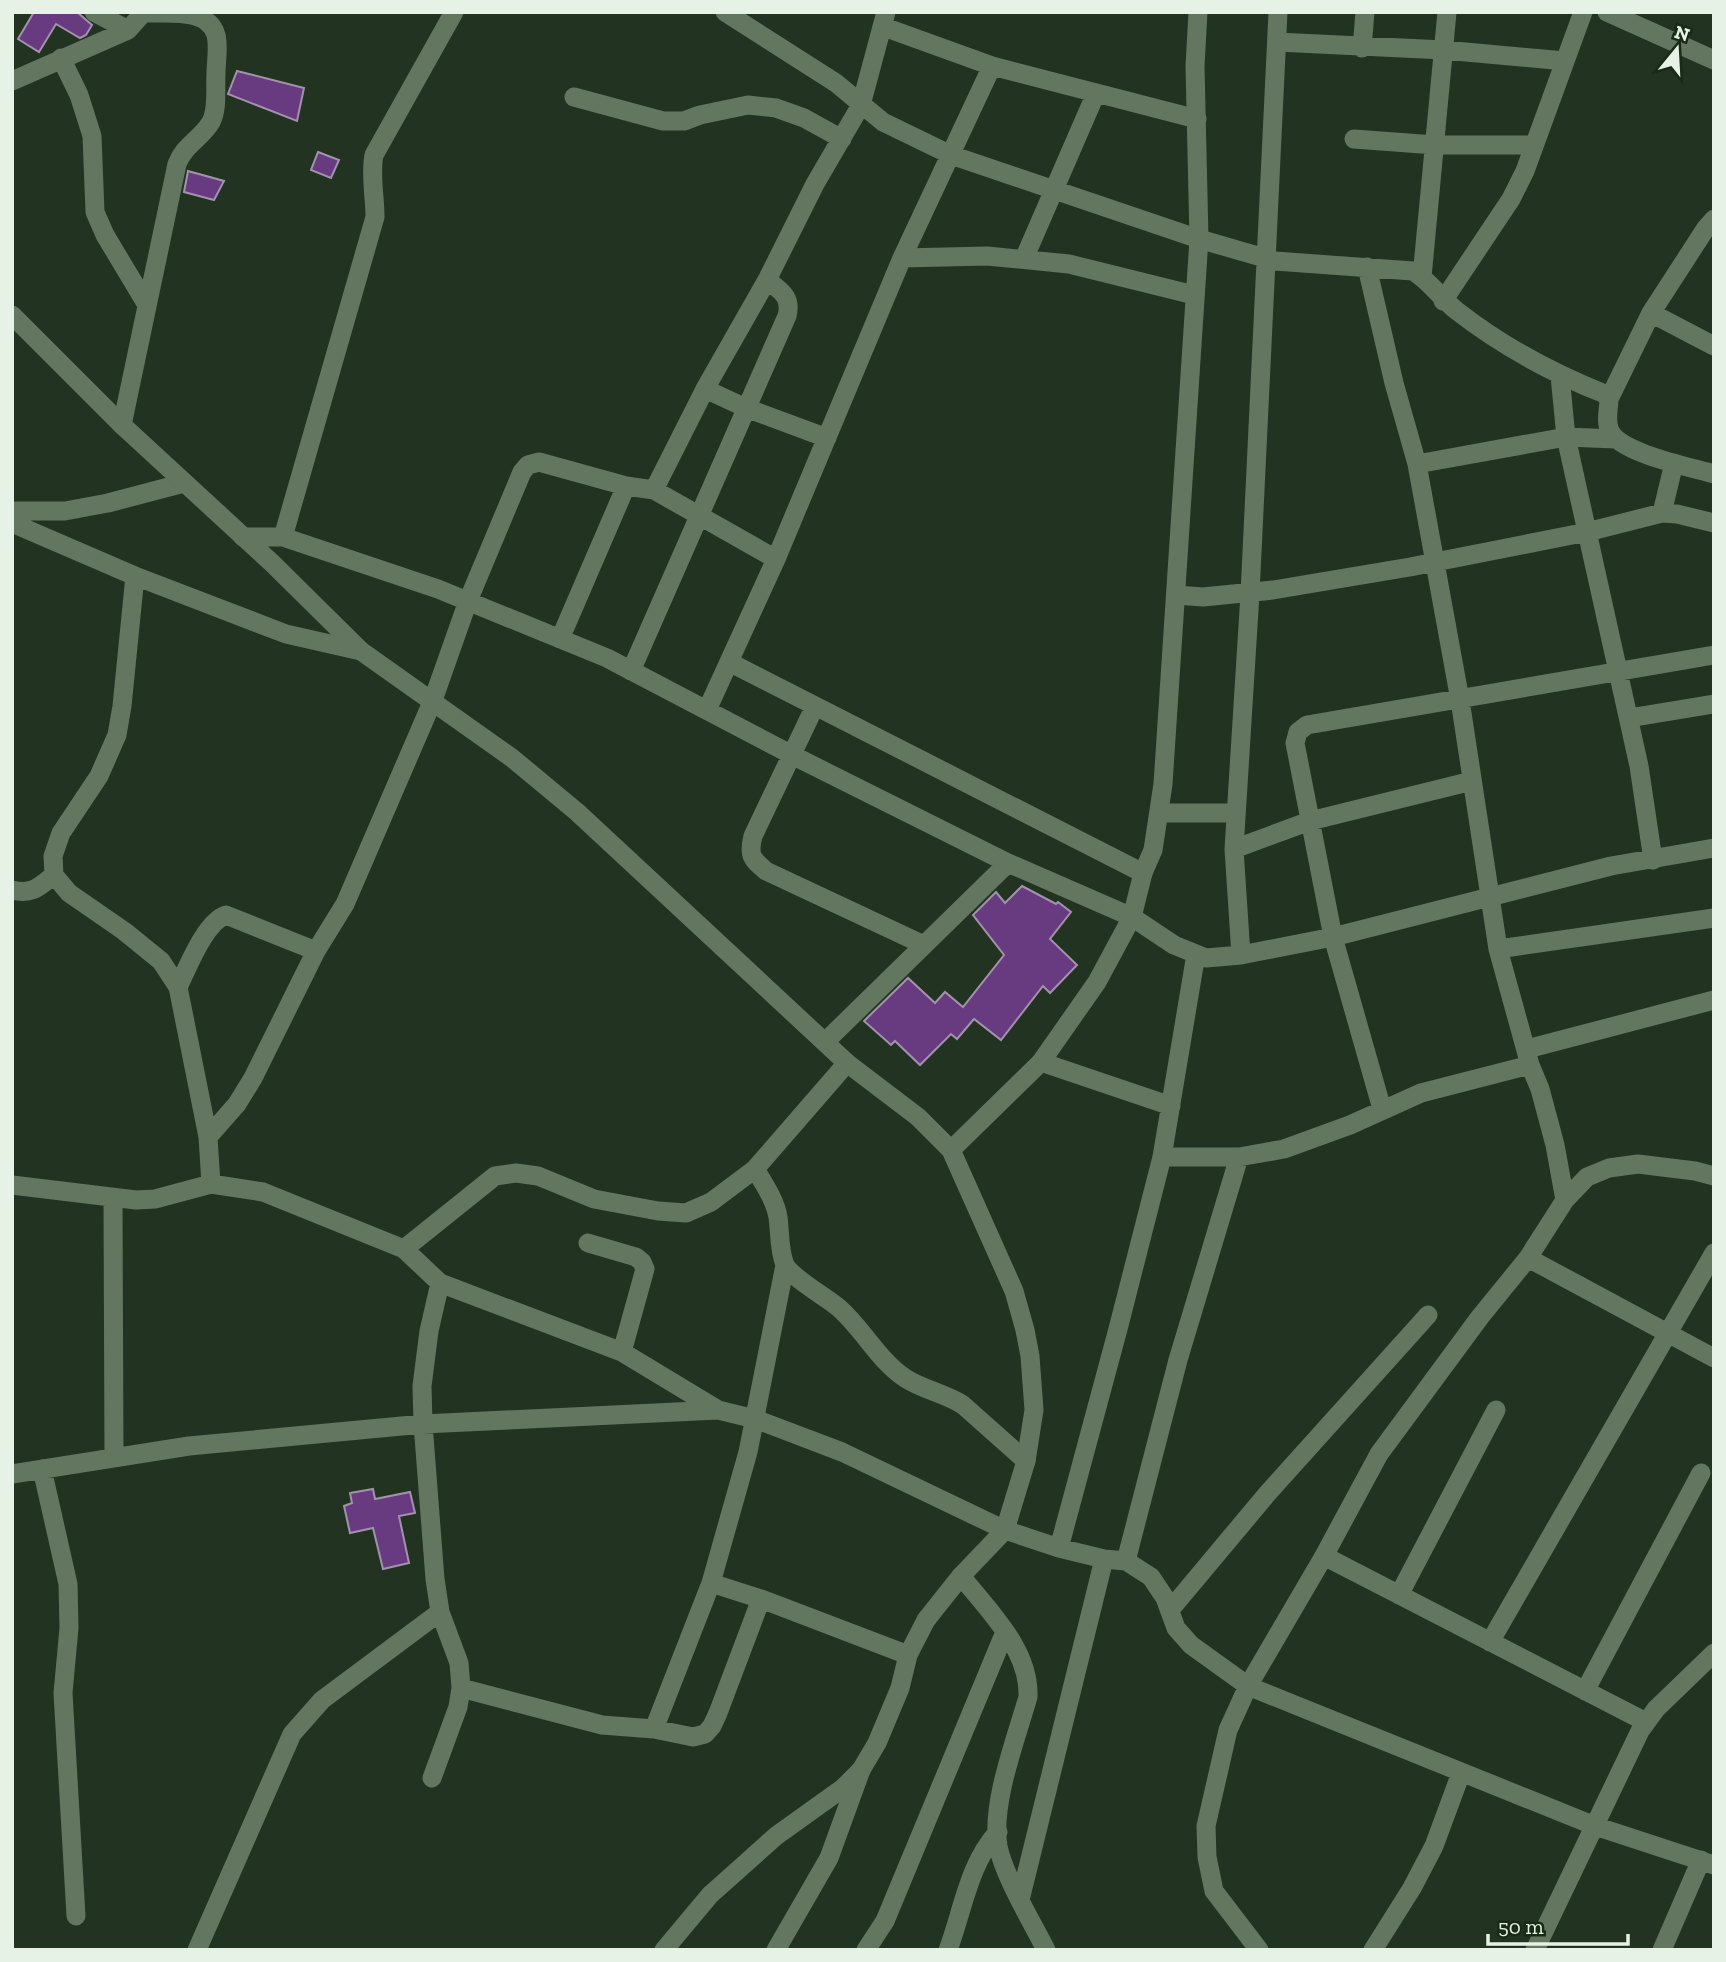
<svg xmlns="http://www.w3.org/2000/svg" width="1726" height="1962" viewBox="0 0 1726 1962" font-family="'Zilla Slab',serif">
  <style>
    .building { fill: #683a80; stroke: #a292ac; stroke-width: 2 }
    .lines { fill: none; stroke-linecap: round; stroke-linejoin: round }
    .minor { stroke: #627660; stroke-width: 19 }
    .tertiary { stroke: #627660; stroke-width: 19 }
  </style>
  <rect width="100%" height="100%" fill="#223421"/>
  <path class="building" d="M34 12H77L92 25 86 35 80 38 56 24 39 52 18 39Z
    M237 71 304 88 297 121 228 94Z
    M318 152 339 160 331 178 311 170Z
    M188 171 224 181 214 200 184 192Z
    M1022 886 1056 904 1058 902 1071 912 1050 939 1077 965 1050 993 1043 986 1001 1040 974 1019 957 1039 951 1034 920 1065 895 1041 891 1045 864 1021 908 978 935 1003 945 992 963 1007 1004 955 973 915 996 892 1005 903Z
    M373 1489 375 1499 410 1492 415 1513 399 1516 409 1563 383 1569 373 1528 350 1533 344 1506 352 1503 350 1493Z"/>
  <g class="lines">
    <path class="minor" d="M94 12 128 30
      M725 12 836 83 883 122 951 155 1199 239 1275 261 1413 271C1430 281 1441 299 1457 311 1502 346 1552 373 1605 394L1609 399C1609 409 1605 421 1610 431 1620 453 1690 467 1714 474
      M1607 12 1714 60
      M884 27 992 66 1197 119
      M1277 42 1444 50 1565 61
      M1362 48 1365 12
      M61 58 79 95 92 136 95 212 105 235 147 305
      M12 81 128 30 144 12
      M574 97 663 121H684L700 115 748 105 776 108 804 118 842 139
      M1354 139 1435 145H1534
      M902 258 987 256 1069 264 1194 295
      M1024 259 1096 93
      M1367 267 1394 383 1417 464 1460 700 1498 949 1530 1065 1540 1089 1555 1145 1565 1200
      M1422 277 1447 12
      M1443 301 1511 199 1525 171 1583 12
      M1651 313 1714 346
      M1560 376 1566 437 1639 766 1653 860
      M705 389 746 408 827 438
      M1609 399 1651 313 1706 228 1714 219
      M122 425 177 164C184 145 201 139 211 122 218 109 215 89 216 74 216 62 219 47 216 35 208 7 166 14 143 13
      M1417 464 1566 437 1616 439
      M654 490 705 389 767 280 815 184 861 105 886 12
      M12 511H65L108 503 184 483
      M1662 513 1674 463
      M12 523 135 576 286 634 361 651
      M243 537H283L438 589 607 658 792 755 1008 863 1132 917 1174 945 1206 958 1241 955 1333 937 1611 866 1714 848
      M283 537 375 217C375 196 370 175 374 155L454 12
      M135 576 122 706 117 735 99 776 61 833 53 856 54 875 69 893 124 931 161 961 178 987 208 1137 211 1184
      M1176 595 1203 597 1273 590 1410 567 1587 532 1662 513 1677 514 1714 523
      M560 639 626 486
      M729 662 1143 873
      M631 671 787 316C792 297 781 291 767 280
      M815 706 753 836C748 856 752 859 766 871L924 945
      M707 710 776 559 902 258 992 66
      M1629 718 1714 704
      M1160 813H1236
      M1234 849 1310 821 1472 781
      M12 890C32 895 39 887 54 875
      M1498 949 1714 918
      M1241 955 1234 849 1250 594 1278 12
      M178 987C188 967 205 922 226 915L316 951
      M825 1042 1008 863
      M1527 1049 1714 1000
      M1041 1062 1171 1106
      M1382 1109 1333 937 1295 743 1298 732 1307 725 1714 655
      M208 1137 237 1104 253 1078 316 951 345 904 433 700 468 601 522 472 528 465 539 462 626 486 654 490 776 559
      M1162 1157H1239L1284 1149 1350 1125 1421 1093 1530 1065
      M755 1169C764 1184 775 1200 778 1217 780 1232 779 1251 785 1265 792 1278 826 1297 839 1308 863 1329 878 1360 905 1378 923 1390 945 1393 963 1405L1026 1461
      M12 1185 136 1200 155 1199 211 1184 263 1192 404 1249 440 1283 622 1352 718 1410
      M113 1198 114 1458
      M588 1243 636 1257 642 1262 645 1269 622 1352
      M404 1249 495 1176 516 1173 538 1176 594 1199 658 1211 686 1213 711 1202 755 1169 847 1063
      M1528 1258 1714 1358
      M42 1469 68 1584 69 1628 63 1693 76 1916
      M12 1474 189 1446 423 1424 718 1410 755 1419 842 1452 1005 1530 1059 1548 1104 1559 1126 1561 1151 1577 1165 1598 1176 1628 1191 1645 1248 1686 1595 1826 1714 1865
      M1059 1548 1118 1329 1162 1157 1196 954
      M1324 1556 1646 1722
      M1126 1561 1178 1360 1239 1157
      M961 1576C989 1611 1030 1650 1028 1697 1016 1739 991 1803 998 1846 1004 1876 1032 1922 1046 1950
      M711 1583 761 1599 908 1655
      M1399 1595 1496 1410
      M1170 1610 1267 1494 1428 1315
      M1490 1642 1714 1253
      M461 1688 602 1725 654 1729 693 1737 705 1734 712 1726 718 1713 761 1599
      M1585 1691 1701 1473
      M654 1729 711 1583 748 1452 785 1265
      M432 1778 458 1707 461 1688 459 1663 440 1612 435 1579 423 1424 422 1386 429 1331 440 1283
      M1020 1900 1104 1559
      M197 1950 292 1734 322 1700 440 1612
      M776 1950 829 1858 861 1770
      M866 1950 885 1921 1005 1632
      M948 1950C963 1910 969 1863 998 1832
      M1259 1950 1214 1891 1207 1857 1206 1826 1228 1730 1248 1686 1324 1556 1379 1454 1480 1317 1528 1258 1565 1200 1587 1177 1609 1168 1638 1164 1695 1171 1714 1176
      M1373 1950 1412 1888 1434 1846 1461 1773
      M1535 1950 1640 1731 1656 1709 1714 1653
      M1662 1950 1701 1860"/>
    <path class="tertiary" d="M12 315 122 425 273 564 361 651 512 758 577 812 847 1063 918 1117 951 1150 1014 1291 1025 1330 1030 1356 1034 1410 1026 1461 1005 1530 961 1576 926 1620 908 1655 900 1688 877 1743 861 1770 843 1788 776 1836 747 1862 710 1895 664 1950
      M951 1150 1041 1062 1097 982 1132 917 1143 873 1153 850 1163 784 1199 239 1195 66 1198 12"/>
  </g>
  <rect width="1726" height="1962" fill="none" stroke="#e6f2e5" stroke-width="28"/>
  <g transform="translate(1677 49) rotate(18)" stroke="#192a17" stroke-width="5" paint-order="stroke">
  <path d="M0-5L12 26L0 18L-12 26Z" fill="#e6f2e5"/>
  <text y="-10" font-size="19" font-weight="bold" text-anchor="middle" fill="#e6f2e5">N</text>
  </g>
  <path d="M1488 1934v10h140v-10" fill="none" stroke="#e6f2e5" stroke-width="3.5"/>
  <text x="1498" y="1934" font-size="21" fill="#e6f2e5" stroke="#192a17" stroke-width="5" paint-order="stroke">50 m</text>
</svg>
